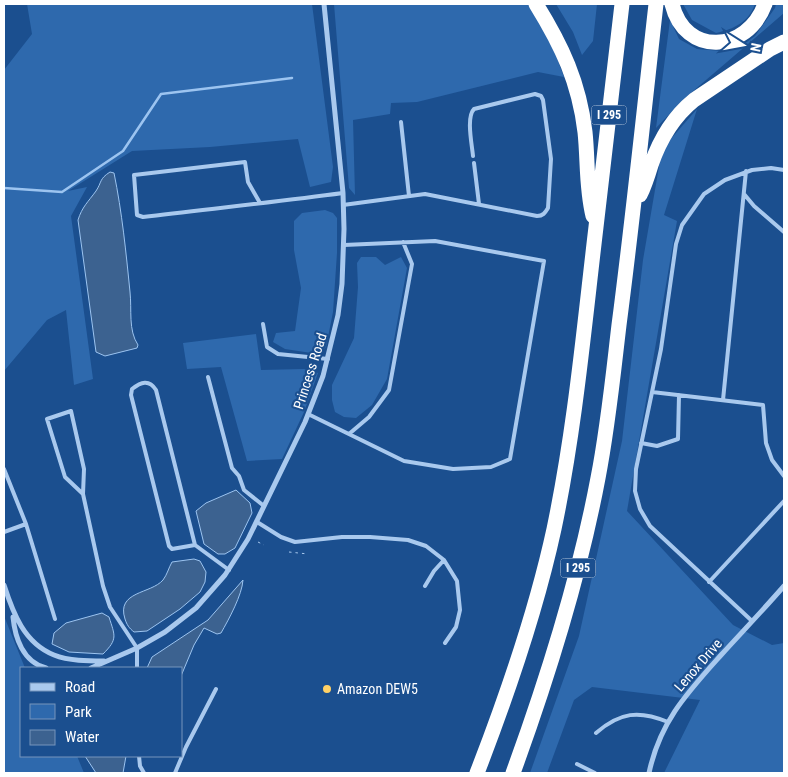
<svg xmlns="http://www.w3.org/2000/svg" width="788" height="777" viewBox="0 0 788 777" font-family="'Roboto Condensed',sans-serif">
  <style>
    .green { fill: #2e69ad }
    .water { fill: #3c6290; stroke: #9cc4f0 }
    .lines { fill: none; stroke-linecap: round; stroke-linejoin: round }
    .stream { stroke: #9cc4f0; stroke-width: 2.5 }
    .path { stroke: #a9c9ee; stroke-width: 1; stroke-dasharray: 2.5 4; stroke-linecap: butt }
    .lane { stroke: #a9c9ee; stroke-width: 4 }
    .street { stroke: #a9c9ee; stroke-width: 5 }
    .highway { stroke: #fff; stroke-width: 15 }
    .poi-dot { fill: #ffd166; stroke: #1b4f8f; stroke-width: 2 }
    .labels { text-anchor: middle; stroke-width: 4.5; stroke-linejoin: round; paint-order: stroke }
    .shield { fill: #1b4f8f; stroke: #bbcadd; stroke-width: 1 }
    .shield-label { font-size: 12px; font-weight: bold; fill: #fff }
    .street-label { font-size: 14px; fill: #fff; stroke: #1b4f8f }
    .poi-label { font-size: 14px; fill: #fff; stroke: #1b4f8f; text-anchor: start }
  </style>
  <rect width="100%" height="100%" fill="#1b4f8f"/>
  <path class="green" d="M27 4H312L333 167 331 182 310 187 298 139 210 147 132 151 68 191 87 187 71 216 93 379 74 385 66 310 47 320 4 371V70L32 34Z
    M334 4H528L551 42 564 77 538 72 417 102 391 103 390 114 353 120 355 195 349 188Z
    M556 4H597L593 41 582 55 573 32Z
    M683 4H755C749 22 734 29 716 33L692 20Z
    M776 4H784V13L685 98 656 128 670 20 679 39 697 49 721 51 740 47 755 36 775 8Z
    M697 109 664 215 677 221 627 511 733 625 772 645 784 643V773H664L700 700 592 687 574 700 547 773H530L579 636 622 441 643 260 662 149Z
    M325 210 333 213 337 218V253L333 312 326 347 318 354 285 349 273 342 276 333 295 331 301 288 294 250V221L302 213Z
    M361 257H376L385 265 401 257 407 268 387 379 372 405 356 418 344 417 335 412 332 400V385L354 338 358 287 357 263Z
    M256 334 261 370 304 369 318 373 304 412 282 459 247 461 221 367 187 369 183 343Z
    M4 616 25 668H21V756H77L84 773H4Z"/>
  <path class="water" d="M110 172 114 173C122 212 126 252 130 292 132 310 128 330 138 345L137 348 105 356 96 352 78 220C82 207 88 202 96 191 102 182 99 179 110 172Z
    M236 490 250 503 252 513 235 548 225 554H218L204 544 196 511 206 503Z
    M194 559 200 561 206 572 205 582 200 592 180 609 147 631 134 632C129 628 127 625 125 619 116 591 151 594 163 580 167 575 169 567 172 562Z
    M243 580C242 595 229 619 221 633L217 634 204 628 194 645 181 676V668H147L152 657 208 620Z
    M102 613 109 617C115 636 118 639 103 654L69 652 52 644 54 633 66 623Z
    M85 756H126L123 773H96Z"/>
  <g class="lines">
    <path class="stream" d="M4 188 62 192 123 151 161 94 292 78"/>
    <path class="path" d="M258 542 264 545
      M289 552 308 554"/>
    <path class="lane" d="M401 122 409 196
      M474 163 479 204
      M744 194 754 206 784 232
      M260 203 248 182 245 162 134 175 137 215 143 217C209 209 276 202 343 193
      M343 205 425 194 537 216C543 216 545 213 548 208L551 159 543 100 541 96 535 94 474 109C466 117 472 145 473 156
      M263 324 267 347 278 354 328 359
      M208 377 232 468 239 476 244 490 264 506
      M652 392 763 405 766 443 772 460 784 476
      M723 400 746 171
      M308 414 404 461 453 469 491 467 510 459 544 261 435 241 344 245
      M349 434 369 417 389 390 412 264 403 242
      M641 443 657 446 678 439 679 395
      M4 469 26 524 4 532
      M83 494 65 477 47 419 71 411 84 469 83 494 103 586 110 607 137 648V668
      M257 522 281 537 295 542 342 537H370L408 540 426 546 444 560 457 581 460 610 456 627 445 643
      M26 524 55 619
      M195 545 156 390C149 379 141 382 132 389L131 395 169 546 172 549 195 545 229 570
      M709 582 784 501
      M425 586 434 571 444 560
      M752 621 650 526 640 509 635 491 636 469 661 349 676 244 682 225 704 194 725 180 752 170 771 168 784 170
      M596 733C620 712 639 710 668 722
      M139 756 140 766 144 773
      M577 764 595 773
      M175 773 186 747 216 689"/>
    <path class="street" d="M4 585C13 613 24 643 54 655 69 661 88 661 104 661
      M13 617C15 638 23 662 46 668
      M91 668 137 648 165 632 196 608 225 575 248 539 305 422 323 376 338 315 342 284 344 229 343 193 324 4
      M649 773C660 721 688 692 722 654 743 631 764 609 784 586"/>
    <path class="highway" d="M536 4C562 46 579 82 585 132 588 160 586 188 593 216
      M672 4C685 57 747 53 765 4
      M640 195C645 185 648 175 651 165 660 139 673 117 694 100L770 49 784 42
      M477 773C508 693 536 612 554 529 575 429 584 328 596 227 604 153 614 78 622 4
      M513 773C548 677 579 579 598 478 608 427 613 376 619 325 633 218 644 111 656 4"/>
  </g>
  <circle class="poi-dot" cx="327" cy="689" r="5"/>
  <g class="labels">
    <g class="shield">
      <rect x="591.5" y="105.5" width="35" height="19" rx="4"/>
      <rect x="560.5" y="558.5" width="35" height="19" rx="4"/>
    </g>
    <g class="shield-label">
      <text x="609" y="119">I 295</text>
      <text x="578" y="572">I 295</text>
    </g>
    <g class="street-label">
      <text transform="translate(310 371) rotate(-72)" y="5">Princess Road</text>
      <text transform="translate(698 665) rotate(-49)" y="5">Lenox Drive</text>
    </g>
    <g class="poi-label">
      <text x="337" y="694">Amazon DEW5</text>
    </g>
  </g>
  <rect width="788" height="777" fill="none" stroke="#ffffff" stroke-width="10"/>
  <rect x="20" y="667" width="162" height="90" fill="#1b4f8f" stroke="#7695bc"/>
  <rect x="30" y="683" width="25" height="8" fill="#a9c9ee" stroke="#7695bc"/>
  <text x="65" y="692" font-size="15" fill="#ffffff">Road</text>
  <rect x="30" y="704" width="25" height="15" fill="#2e69ad" stroke="#7695bc"/>
  <text x="65" y="717" font-size="15" fill="#ffffff">Park</text>
  <rect x="30" y="730" width="25" height="15" fill="#3c6290" stroke="#7695bc"/>
  <text x="65" y="742" font-size="15" fill="#ffffff">Water</text>
  <g transform="translate(743 45) rotate(101)" stroke="#1b4f8f" stroke-width="4" paint-order="stroke">
  <path d="M0-4L9 19L0 12L-9 19Z" fill="#ffffff"/>
  <text y="-8" font-size="14" font-weight="bold" text-anchor="middle" fill="#ffffff">N</text>
  </g>
</svg>
